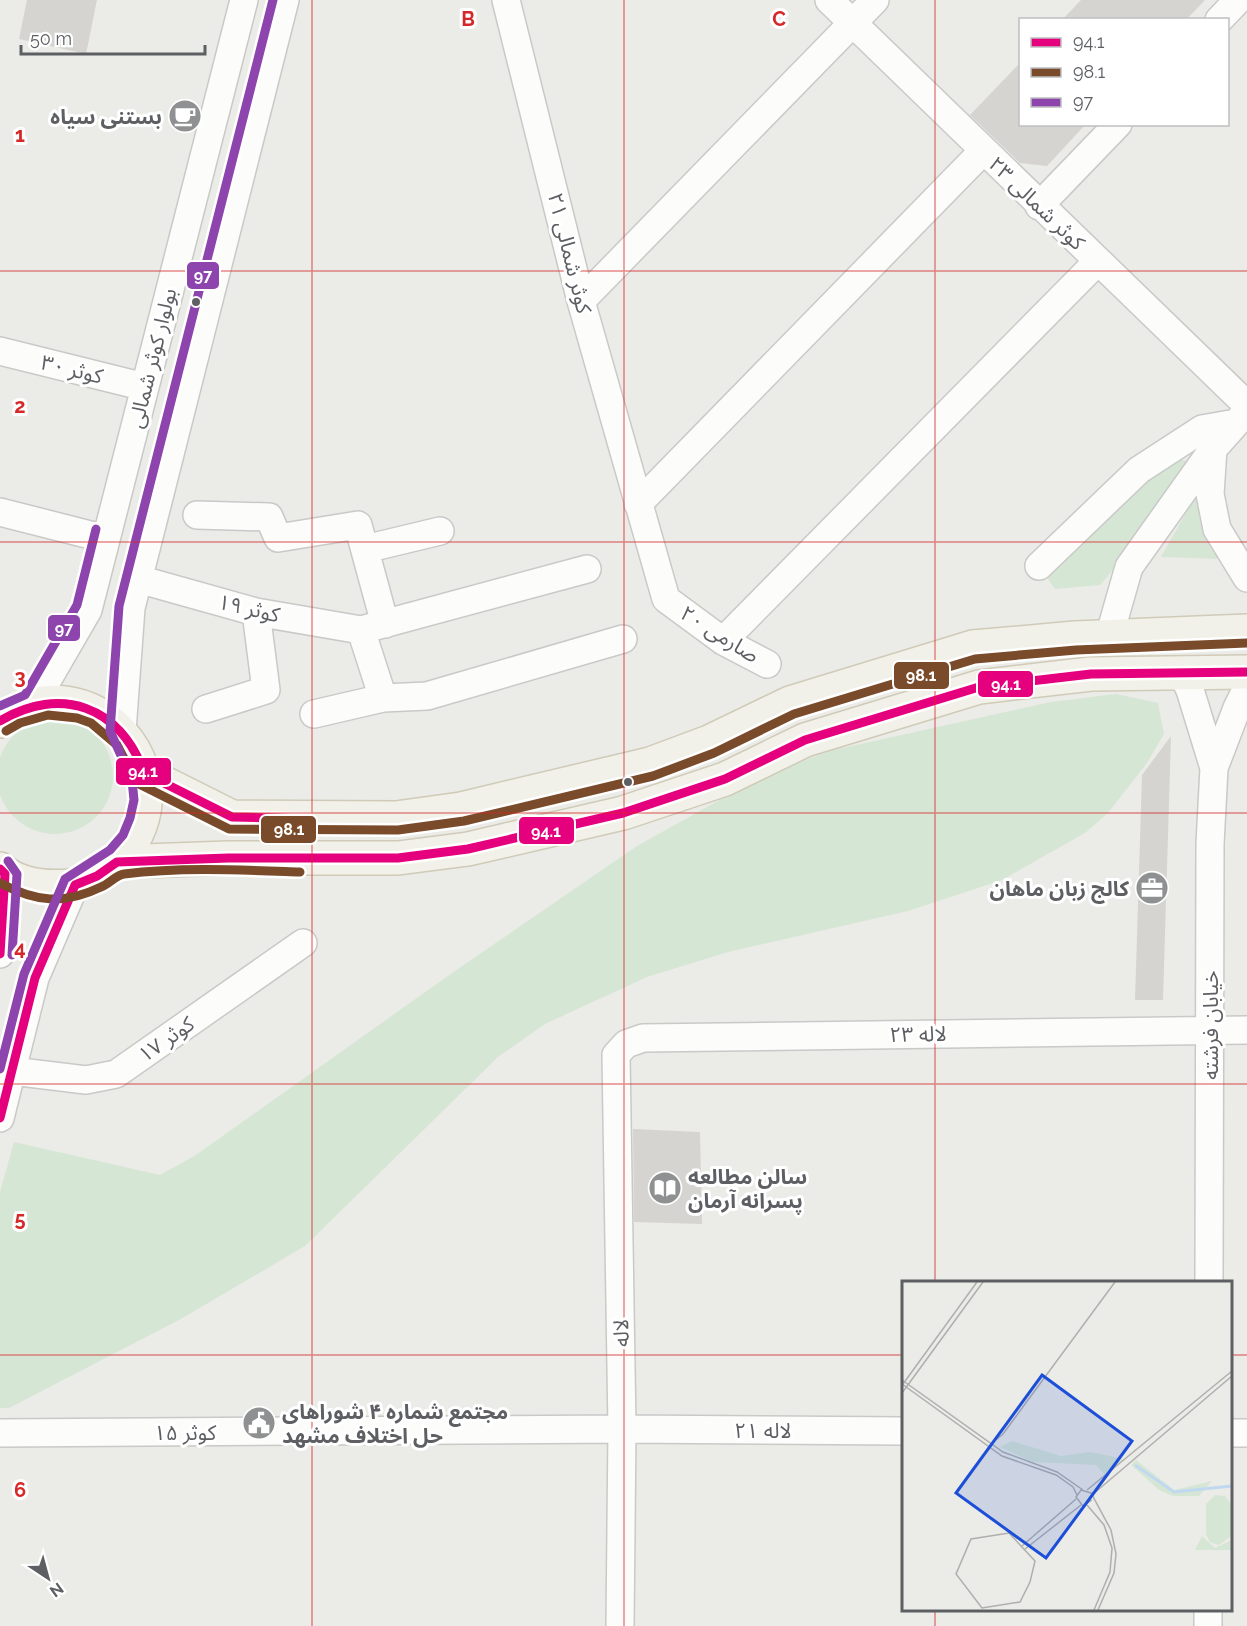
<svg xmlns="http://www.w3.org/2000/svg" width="1247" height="1626" font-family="Raleway,'Noto Sans Arabic',sans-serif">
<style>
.green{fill:#d6e6d5}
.building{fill:#d5d4d1}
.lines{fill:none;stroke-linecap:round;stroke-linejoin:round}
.minor-casing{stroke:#c9c9c8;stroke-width:30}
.major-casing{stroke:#d0cbb8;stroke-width:36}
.minor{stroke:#fcfcfb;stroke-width:27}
.major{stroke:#f2f1e9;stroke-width:33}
.bus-1-casing{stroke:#fff;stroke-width:14}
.bus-2-casing{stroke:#fff;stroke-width:14}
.bus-3-casing{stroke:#fff;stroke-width:14}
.bus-1{stroke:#e5007d;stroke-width:9}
.bus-2{stroke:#7a4b2a;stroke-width:9}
.bus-3{stroke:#8e44ad;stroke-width:9}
.grid{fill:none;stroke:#d62828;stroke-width:1.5;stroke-opacity:0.55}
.bus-dot{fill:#5d5f63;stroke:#fff;stroke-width:2}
.labels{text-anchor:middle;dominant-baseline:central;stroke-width:6;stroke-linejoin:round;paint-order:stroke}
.poi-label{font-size:21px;font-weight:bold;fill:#5d5f63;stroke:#fff;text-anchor:end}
.street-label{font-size:21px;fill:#5d5f63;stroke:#fff}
.inset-river{fill:none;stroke:#c0d9f0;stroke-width:3}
.inset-road{fill:none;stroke:#aeafae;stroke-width:1.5}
.view{fill:#1d4ed8;fill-opacity:0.15;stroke:#1d4ed8;stroke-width:3}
.inset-edge{fill:none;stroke:#5d5f63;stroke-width:3}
.grid-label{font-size:20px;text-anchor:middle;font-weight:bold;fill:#d62828;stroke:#fff;stroke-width:6;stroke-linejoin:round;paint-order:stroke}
.line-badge{stroke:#fff;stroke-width:2}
.badge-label{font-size:16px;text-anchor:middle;font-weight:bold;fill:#fff}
</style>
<rect width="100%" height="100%" fill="#ebebe7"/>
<path class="green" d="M1172,455L1190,463L1128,553L1100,585L1055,589L1043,572Z
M1197,493L1200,522L1220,559L1161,557Z
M1116,694L1158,703L1164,734L1147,763L1108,813L1085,833L1002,880L908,911L728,952L647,977L545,1024L498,1057L305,1246L179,1320L9,1408H0V1192L14,1142L160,1175L196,1155L452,973L637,846L761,777L829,751L1051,702Z
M-3 776a58 58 0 1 1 116 0a58 58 0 1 1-116 0Z"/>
<path class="building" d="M27,0H97L86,54L19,39Z
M1081,0H1205L1186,20H1062Z
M1020,63V124H1086L1047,166L1020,163L970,115Z
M1171,736L1163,1000H1135L1142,775Z
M633,1129L700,1132L702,1224L634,1222Z"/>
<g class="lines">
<defs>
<path id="minor" d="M506,0L581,301L666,599L723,641L767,664
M829,0L1247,405
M1219,20L1238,0
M1039,206L1118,124
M581,301L875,0
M0,351L145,387
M1213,449L1210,494L1217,529L1247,578
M638,504L983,151
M0,512L106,539
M197,515L269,517L278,538L358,525L385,624
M365,549L440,531
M1039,566L1139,470L1202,429L1236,423
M138,579L256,612L361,630L587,569
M361,630L383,698
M1109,637L1129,567L1213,449L1247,411
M723,641L1097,262
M1182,673L1190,690L1214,768
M33,705L88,610L244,0
M206,709L266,690L256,612
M314,714L383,698L427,696L623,639
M122,731L131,608L285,0
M0,954L5,874
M12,1071L86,1080L116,1074L303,943
M0,1118L35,978L75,885
M1209,1282L1210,844L1214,768L1237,708L1247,688
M0,1433L622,1429L904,1431
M1230,1433H1247
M620,1626L622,1429L616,1055L626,1044L643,1038L1247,1030
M1208,1626V1610"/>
<path id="major" d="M0,721C88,657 192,770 123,855C110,871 89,883 69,886C45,888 19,886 0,869
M144,773L232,817L396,818L461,809L650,764L709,742L790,703L973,647L1075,638L1247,631
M117,862L228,858H398L468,849L623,813L725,779L805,740L979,687L1091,674L1247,672"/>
</defs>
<use href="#minor" class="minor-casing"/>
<use href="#major" class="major-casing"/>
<use href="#minor" class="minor"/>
<use href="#major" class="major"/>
<defs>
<path id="bus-1" d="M0,721C60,685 121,706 144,773L232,817L309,819
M0,869L5,874L0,954
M0,1118L35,978L75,885L97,876L117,862L228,858H398L468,849L623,813L725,779L805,740L979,687L1091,674L1247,672"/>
<path id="bus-2" d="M6,731L20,723L48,715L77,718L91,723L117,745L137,783L229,829L398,830L464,821L653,776L714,753L794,714L975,659L1076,650L1247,643
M0,883C35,902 64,905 101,887C109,884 116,875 124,874C182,867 242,870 300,872"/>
<path id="bus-3" d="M0,706L25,695L77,605L96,529
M8,861L17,874L12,955
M0,1069L24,974L65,879L110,850L123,835L130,818L134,800L132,780L110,731L119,606L273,0"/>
</defs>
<use href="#bus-1" class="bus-1-casing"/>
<use href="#bus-2" class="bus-2-casing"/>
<use href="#bus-3" class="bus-3-casing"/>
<use href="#bus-1" class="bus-1"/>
<use href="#bus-2" class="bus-2"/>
<use href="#bus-3" class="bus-3"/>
</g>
<path class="grid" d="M312,0V1626M624,0V1626M935,0V1282M0,271H1247M0,542H1247M0,813H1247M0,1084H1247M0,1355H904M1230,1355H1247M935,1610V1626"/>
<defs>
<symbol id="cafe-disc" viewBox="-11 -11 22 22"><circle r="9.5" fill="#8f9091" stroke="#fff"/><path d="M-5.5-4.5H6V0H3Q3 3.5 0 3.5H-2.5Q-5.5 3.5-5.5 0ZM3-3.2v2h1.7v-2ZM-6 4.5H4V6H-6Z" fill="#fff"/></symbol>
<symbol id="office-disc" viewBox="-11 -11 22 22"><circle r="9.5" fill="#8f9091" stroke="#fff"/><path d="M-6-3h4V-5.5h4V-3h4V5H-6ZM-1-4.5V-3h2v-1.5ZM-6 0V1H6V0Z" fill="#fff"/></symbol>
<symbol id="library-disc" viewBox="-11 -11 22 22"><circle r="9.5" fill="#8f9091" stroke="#fff"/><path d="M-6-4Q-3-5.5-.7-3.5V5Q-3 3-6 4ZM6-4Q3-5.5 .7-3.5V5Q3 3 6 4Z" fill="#fff"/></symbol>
<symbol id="civic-disc" viewBox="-11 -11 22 22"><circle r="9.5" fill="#8f9091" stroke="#fff"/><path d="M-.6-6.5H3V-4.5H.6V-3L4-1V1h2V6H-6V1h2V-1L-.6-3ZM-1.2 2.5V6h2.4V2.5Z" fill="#fff"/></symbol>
</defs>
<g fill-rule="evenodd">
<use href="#cafe-disc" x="166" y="97" width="38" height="38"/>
<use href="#office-disc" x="1133" y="869" width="38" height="38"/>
<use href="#library-disc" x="646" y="1169" width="38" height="38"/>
<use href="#civic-disc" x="240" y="1404" width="38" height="38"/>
</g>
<g class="bus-dot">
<circle cx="196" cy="302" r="5"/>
<circle cx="628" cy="782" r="5"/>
</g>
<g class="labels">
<g class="poi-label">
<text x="162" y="116">بستنی سیاه</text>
<text x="1129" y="888">کالج زبان ماهان</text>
<text x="688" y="1176" text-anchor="start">سالن مطالعه<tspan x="688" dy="24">پسرانه آرمان</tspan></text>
<text x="282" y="1411" text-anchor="start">مجتمع شماره ۴ شوراهای<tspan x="282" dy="24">حل اختلاف مشهد</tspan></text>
</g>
<g class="street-label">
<text transform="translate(1037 203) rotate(44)">کوثر شمالی ۲۳</text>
<text transform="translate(570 253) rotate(76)">کوثر شمالی ۲۱</text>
<text transform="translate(152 358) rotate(-76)">بولوار کوثر شمالی</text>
<text transform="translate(72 369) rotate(14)">کوثر ۳۰</text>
<text transform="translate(249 608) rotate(13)">کوثر ۱۹</text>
<text transform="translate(720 634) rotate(32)">صارمی ۲۰</text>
<text transform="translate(1210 1025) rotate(-90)">خیابان فرشته</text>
<text transform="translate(918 1034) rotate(-1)">لاله ۲۳</text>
<text transform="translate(166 1039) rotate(-35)">کوثر ۱۷</text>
<text transform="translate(621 1333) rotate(-91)">لاله</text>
<text x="763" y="1430">لاله ۲۱</text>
<text x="185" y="1432">کوثر ۱۵</text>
</g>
</g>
<g transform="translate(902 1281)">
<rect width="330" height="330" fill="#ebebe7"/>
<path d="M110,160L159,175L188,171L222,178L203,194L194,184L130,181L98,166ZM234,179L272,209L310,200L297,215H271L257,209L229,184ZM313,214L323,215L330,224L329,255L317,264L308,261L304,253V223ZM300,255L313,267L330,259V269H293Z" fill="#d6e6d5"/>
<path class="inset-river" d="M233,184L272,211L330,205"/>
<path class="inset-road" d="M0,99L101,171L155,191L181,209M0,103L100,175L154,194L171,206L175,214M1,103L75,1M0,112L81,1M89,163L101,153L213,1M185,209L330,90M190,214L330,95M190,219L181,225L174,216L179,209L189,212L209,249L214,273L212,292L196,329M185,224L202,244L210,267L208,291L192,329M107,252L133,280L128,301L118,321L80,327L54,293L69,258ZM120,265L174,218M123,268L179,224"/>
<path class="view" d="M140,94L230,160L144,277L54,212Z"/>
<rect width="330" height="330" class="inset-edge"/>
</g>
<g class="grid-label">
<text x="468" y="26">B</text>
<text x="779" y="26">C</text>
<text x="20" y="142">1</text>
<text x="20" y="413">2</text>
<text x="20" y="684">3</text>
<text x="20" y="955">4</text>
<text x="20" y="1226">5</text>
<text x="20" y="1497">6</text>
</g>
<g class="line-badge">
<rect x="186" y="261" width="34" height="29" rx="6" fill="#8e44ad"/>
<rect x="47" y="614" width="34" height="28" rx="6" fill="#8e44ad"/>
<rect x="893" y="661" width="57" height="29" rx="6" fill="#7a4b2a"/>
<rect x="977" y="670" width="57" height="28" rx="6" fill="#e5007d"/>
<rect x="115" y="757" width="57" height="29" rx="6" fill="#e5007d"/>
<rect x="260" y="815" width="57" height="29" rx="6" fill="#7a4b2a"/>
<rect x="518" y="816" width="57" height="29" rx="6" fill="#e5007d"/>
</g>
<g class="badge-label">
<text x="203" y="281">97</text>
<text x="64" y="634">97</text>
<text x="921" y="681">98.1</text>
<text x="1006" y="690">94.1</text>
<text x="143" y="777">94.1</text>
<text x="289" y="835">98.1</text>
<text x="546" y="837">94.1</text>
</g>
<rect x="1019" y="18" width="210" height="108" fill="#ffffff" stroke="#bebfc1" stroke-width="1.5"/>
<rect x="1031" y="38" width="30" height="9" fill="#e5007d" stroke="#bebfc1" stroke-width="1.5"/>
<text x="1073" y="48" font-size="18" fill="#5d5f63">94.1</text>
<rect x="1031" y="68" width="30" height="9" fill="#7a4b2a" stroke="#bebfc1" stroke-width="1.5"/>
<text x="1073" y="78" font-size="18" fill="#5d5f63">98.1</text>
<rect x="1031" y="98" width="30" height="9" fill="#8e44ad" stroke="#bebfc1" stroke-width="1.5"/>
<text x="1073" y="108" font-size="18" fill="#5d5f63">97</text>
<g transform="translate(48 1578) rotate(144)" stroke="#ffffff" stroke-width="4.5" paint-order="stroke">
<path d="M0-4.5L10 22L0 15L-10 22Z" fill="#5d5f63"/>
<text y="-9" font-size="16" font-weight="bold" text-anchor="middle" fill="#5d5f63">N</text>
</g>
<path d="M21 45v9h184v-9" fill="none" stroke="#5d5f63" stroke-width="3"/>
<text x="30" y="45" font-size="18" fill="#5d5f63" stroke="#ffffff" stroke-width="4.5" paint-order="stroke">50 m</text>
</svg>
